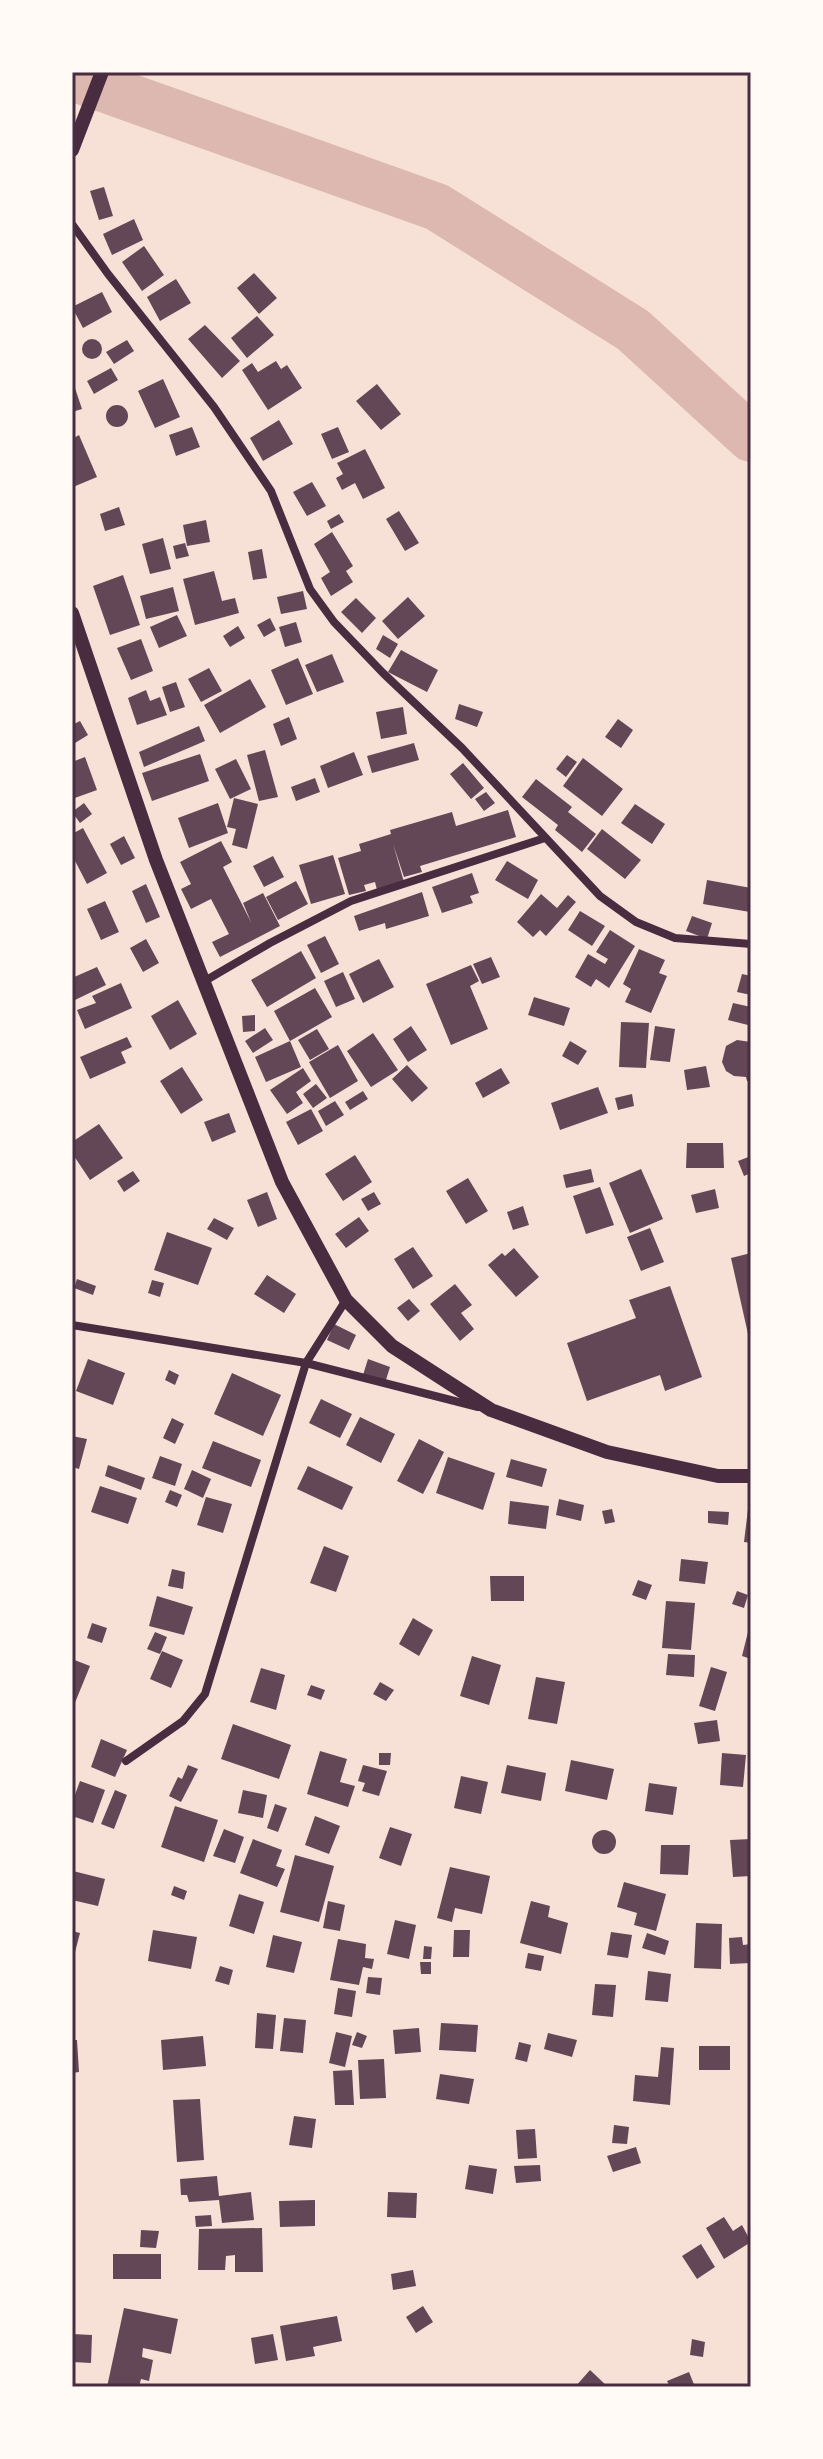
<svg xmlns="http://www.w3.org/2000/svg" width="823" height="2459" font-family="Inter,sans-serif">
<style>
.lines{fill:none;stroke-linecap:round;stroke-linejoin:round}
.river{stroke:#dcb8b0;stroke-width:48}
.building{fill:#644757}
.minor{stroke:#4a2c40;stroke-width:8}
.tertiary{stroke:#4a2c40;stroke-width:14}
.neatline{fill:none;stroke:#4a2c40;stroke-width:3}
</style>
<rect width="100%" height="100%" fill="#f7e1d7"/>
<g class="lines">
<path class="river" d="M72,77L437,207L633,330L751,438"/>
</g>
<path class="building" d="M104,187L113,216L99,220L90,191Z
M134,219L143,240L112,255L103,234Z
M144,246L164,275L142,291L122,262Z
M254,273L277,298L259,314L237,288Z
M176,279L191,303L160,321L147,297Z
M102,292L112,312L83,328L72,307Z
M257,316L274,335L247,358L231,338Z
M205,325L240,361L222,378L188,339Z
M82 349a10 10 0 1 1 20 0a10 10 0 1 1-20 0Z
M127,340L134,351L114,364L106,352Z
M276,361L281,369L287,365L302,388L268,410L242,370L252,363L258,372Z
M111,368L118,380L94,394L87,381Z
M72,379L82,409L72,412Z
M163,379L180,417L155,428L138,391Z
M377,384L401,414L381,430L356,401Z
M106 416a11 11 0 1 1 22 0a11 11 0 1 1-22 0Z
M279,420L293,444L263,461L250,438Z
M192,427L200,447L176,456L169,435Z
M338,427L349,452L332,459L321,434Z
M79,435L97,477L73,487L72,439Z
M365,449L385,488L363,499L355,483L342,490L336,478L343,474L337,463Z
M312,482L326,506L307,516L293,492Z
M119,507L125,525L105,531L100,514Z
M399,511L419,543L405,551L386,519Z
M339,514L344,522L331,529L327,521Z
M206,520L210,542L187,546L183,525Z
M332,532L353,566L346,571L353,582L331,596L321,578L330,572L314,544Z
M163,538L171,569L150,574L142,544Z
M185,543L189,556L176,559L173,546Z
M262,549L267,578L253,580L248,552Z
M214,571L222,601L235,598L239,613L195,625L183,579Z
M123,575L140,625L110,635L93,586Z
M173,587L179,611L146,619L140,596Z
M303,591L307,609L281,614L277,597Z
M408,597L425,616L398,639L382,621Z
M356,598L376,618L362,633L341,612Z
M177,615L187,636L159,648L150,627Z
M270,618L276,630L264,637L257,625Z
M296,622L302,642L285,647L279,627Z
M238,626L245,638L230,647L223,636Z
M383,635L398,644L390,658L376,649Z
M141,639L153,671L131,680L117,648Z
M401,650L438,670L427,692L388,672Z
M332,654L344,682L317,692L305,665Z
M298,658L313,694L286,705L271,670Z
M209,668L222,691L201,702L188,679Z
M250,679L266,707L220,733L204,705Z
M176,682L185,707L170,712L162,687Z
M146,690L150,701L160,697L167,715L137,725L128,698Z
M459,704L483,712L477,727L455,719Z
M403,707L407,734L381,739L376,712Z
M289,717L297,739L281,746L273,724Z
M618,719L633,730L621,748L605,737Z
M80,721L88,735L75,743L72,738V725Z
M199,726L205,741L144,767L139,752Z
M414,743L419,760L372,773L367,756Z
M265,750L278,797L259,801L247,755Z
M354,752L363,775L328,788L320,766Z
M200,754L209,781L152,801L142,773Z
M567,755L577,762L566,777L556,769Z
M85,757L97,790L72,799V762Z
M583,758L623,789L602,816L563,786Z
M236,759L251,789L230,799L215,769Z
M463,763L484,788L471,799L450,774Z
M315,778L320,792L296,801L291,787Z
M536,779L572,807L568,812L596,834L582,852L555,830L558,825L522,797Z
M486,792L495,803L484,811L475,799Z
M234,798L258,804L247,849L232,845L236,829L227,827Z
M84,803L92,814L80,823L72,812Z
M218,803L228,833L189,848L178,818Z
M635,804L665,824L652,844L621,823Z
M508,810L516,837L420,866L422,872L404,877L393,844L404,882L377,890L375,882L364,885L366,891L349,895L338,858L361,851L359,844L391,834L390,830L452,812L456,826Z
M83,828L107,873L87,884L72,855V834Z
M602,829L641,860L625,879L587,849Z
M124,836L135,858L121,865L110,844Z
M221,841L232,862L223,867L251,922L243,903L263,893L280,926L220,957L212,942L229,934L211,899L191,909L181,889L191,884L180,862Z
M333,855L345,894L311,904L299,865Z
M273,856L284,877L264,887L253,866Z
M507,861L538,880L528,899L495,880Z
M472,873L479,893L470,896L473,903L442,913L432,887Z
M707,880L751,888L750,912L703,904Z
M296,881L308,904L278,920L266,897Z
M146,884L160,917L146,923L132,891Z
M422,892L429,916L386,929L385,923L359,931L354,916Z
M541,894L557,908L568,895L576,902L546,936L540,930L533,937L517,922Z
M105,901L119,932L101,940L87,909Z
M580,911L605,926L592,946L568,930Z
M692,916L712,923L707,939L686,931Z
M610,930L635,946L609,988L596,979L591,987L575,977L588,954L605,964L608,959L596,952Z
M325,936L339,964L321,973L307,945Z
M146,939L159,963L143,972L130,948Z
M639,949L665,960L659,973L667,976L651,1013L625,1002L631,989L623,984Z
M301,951L316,978L267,1007L251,980Z
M491,957L500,977L482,984L473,964Z
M379,959L394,987L363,1003L349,974Z
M471,965L479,981L470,986L488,1029L451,1045L426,984Z
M97,967L106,985L75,1000L72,995V978Z
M343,972L355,999L336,1007L324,981Z
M742,974L751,976V995L737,992Z
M121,983L132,1008L85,1029L77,1010L96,1003L92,996Z
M315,988L332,1017L290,1041L274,1011Z
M534,997L570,1008L564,1026L528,1015Z
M178,1000L197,1034L170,1050L151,1016Z
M733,1003L751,1007L748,1025L728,1020Z
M255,1015V1031L243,1032L242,1016Z
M621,1022L649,1023L646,1068L619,1067Z
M411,1026L427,1050L408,1062L393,1039Z
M655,1026L675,1029L670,1062L650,1060Z
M265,1028L273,1040L253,1053L245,1041Z
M317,1029L329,1049L310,1060L298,1040Z
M373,1033L398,1070L371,1087L347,1051Z
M127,1037L132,1047L121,1052L126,1063L90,1079L80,1057Z
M737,1040L751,1042V1081H747L746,1077L734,1076L726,1071L722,1062L726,1046Z
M290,1041L301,1067L266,1082L255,1057Z
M570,1041L587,1051L578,1065L562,1056Z
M338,1045L358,1081L330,1098L309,1062Z
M407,1065L428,1088L412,1102L392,1079Z
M706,1066L710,1087L687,1090L684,1070Z
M182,1067L203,1100L181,1114L160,1081Z
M303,1068L311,1081L296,1092L303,1103L287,1114L270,1090Z
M501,1068L510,1083L483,1098L475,1083Z
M316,1084L327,1098L313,1108L303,1094Z
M598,1087L608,1113L560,1130L551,1103Z
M363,1091L368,1099L350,1110L345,1102Z
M632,1094L634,1106L618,1110L615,1098Z
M335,1101L344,1115L326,1126L318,1111Z
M311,1109L323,1131L298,1145L286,1122Z
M229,1113L236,1132L212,1142L204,1122Z
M99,1124L123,1158L90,1180L72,1153V1142Z
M687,1143H723L724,1168H686Z
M355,1155L372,1182L343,1201L325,1174Z
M751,1156V1173L744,1176L738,1161Z
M591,1169L594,1182L566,1188L563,1175Z
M641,1169L663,1219L630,1233L609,1183Z
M133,1171L140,1181L124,1192L117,1181Z
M468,1178L488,1211L466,1224L446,1191Z
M600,1187L614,1225L586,1234L573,1196Z
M715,1189L719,1208L696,1213L691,1195Z
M267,1192L277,1219L258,1227L247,1200Z
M374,1192L381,1204L368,1211L361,1199Z
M523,1206L529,1225L513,1230L507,1212Z
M359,1217L369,1231L346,1248L335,1234Z
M214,1218L234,1228L227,1240L207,1229Z
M650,1228L664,1262L641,1271L627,1237Z
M167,1232L212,1248L198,1285L154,1270Z
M413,1247L433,1276L413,1289L394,1259Z
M514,1248L539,1277L516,1297L488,1265L502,1253L505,1256Z
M751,1253V1334H748L731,1258Z
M267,1275L296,1294L284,1313L254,1294Z
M77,1279L96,1286L93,1295L74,1288Z
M152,1280L164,1283L160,1297L148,1293Z
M455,1284L472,1305L461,1313L474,1329L460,1341L430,1304Z
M670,1286L702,1377L665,1391L660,1375L587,1401L567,1343L636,1318L629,1300Z
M409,1299L420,1311L408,1321L397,1308Z
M334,1324L356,1335L349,1350L327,1340Z
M88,1359L125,1373L113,1405L76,1391Z
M368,1359L390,1367L385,1383L363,1375Z
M169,1370L179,1375L175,1385L165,1380Z
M232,1373L281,1395L263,1436L214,1414Z
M321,1399L352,1414L340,1438L309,1423Z
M360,1417L395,1434L381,1463L346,1445Z
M172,1418L184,1424L175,1444L163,1438Z
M72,1436L87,1439L79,1469L72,1467Z
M419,1439L444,1452L423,1494L397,1481Z
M213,1441L261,1460L251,1487L202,1468Z
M160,1456L182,1464L175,1486L152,1478Z
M448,1457L495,1473L483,1510L436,1493Z
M511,1459L547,1469L542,1487L506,1477Z
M108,1465L145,1478L141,1490L105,1476Z
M308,1466L353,1487L342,1510L297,1489Z
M192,1470L211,1479L203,1498L184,1489Z
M100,1486L137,1498L128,1524L91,1512Z
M170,1490L182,1495L177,1507L165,1502Z
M206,1497L232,1504L223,1533L197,1525Z
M559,1499L584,1505L581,1521L556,1515Z
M510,1501L549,1506L546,1529L508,1524Z
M612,1509L615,1522L605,1524L602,1511Z
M748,1509H751V1543L744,1542Z
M708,1511L729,1512L728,1525L708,1523Z
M324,1546L349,1556L336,1592L310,1583Z
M681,1559L708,1562L705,1584L679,1581Z
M172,1569L185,1572L183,1589L168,1586Z
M490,1576H524V1601H491Z
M638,1580L652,1585L646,1600L632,1595Z
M737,1591L748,1595L744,1608L732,1604Z
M157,1596L193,1607L184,1635L149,1626Z
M666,1601L695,1603L691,1650L662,1648Z
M413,1618L433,1630L419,1656L399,1644Z
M92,1623L107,1628L102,1643L87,1638Z
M750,1624H751V1659L742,1656Z
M155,1632L167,1637L160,1654L147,1649Z
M162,1651L183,1660L171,1688L150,1679Z
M668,1654L695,1655L694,1677L666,1675Z
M472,1656L501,1665L489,1705L460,1696Z
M72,1659L90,1666L72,1710Z
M711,1667L727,1672L715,1711L699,1706Z
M261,1668L285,1675L276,1710L250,1702Z
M536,1677L565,1682L557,1724L528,1719Z
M380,1682L394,1690L386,1701L373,1694Z
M311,1685L325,1690L321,1700L307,1695Z
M717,1720L720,1741L698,1744L694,1723Z
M233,1724L291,1745L279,1779L221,1759Z
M101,1739L127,1750L115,1777L91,1767Z
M320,1751L347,1759L340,1782L355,1786L348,1807L307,1794Z
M379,1753H391L390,1765H379Z
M722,1753L746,1755L743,1787L720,1785Z
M571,1760L614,1769L607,1800L565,1791Z
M188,1765L198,1769L181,1802L169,1796L178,1777L182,1779Z
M363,1765L387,1771L379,1796L362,1791L365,1783L358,1781Z
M507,1765L546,1773L541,1801L501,1793Z
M461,1776L488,1782L481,1814L454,1808Z
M80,1781L105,1790L93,1823L72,1816V1803Z
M649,1783L677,1787L673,1815L645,1811Z
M115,1790L127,1795L114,1829L101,1824Z
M243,1790L267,1795L263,1818L238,1813Z
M275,1804L287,1808L278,1832L267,1828Z
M175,1806L218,1820L204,1862L161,1847Z
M315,1816L340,1826L329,1854L305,1845Z
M390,1827L412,1834L401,1866L379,1858Z
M224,1829L244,1837L235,1863L213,1856Z
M592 1842a12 12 0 1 1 24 0a12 12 0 1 1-24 0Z
M253,1839L282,1850L276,1866L285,1869L277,1887L240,1873Z
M751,1839V1876L733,1877L730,1840Z
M661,1845H690L688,1875L660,1874Z
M295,1855L334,1866L319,1922L280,1912Z
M450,1867L490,1876L482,1914L455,1908L452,1922L437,1918Z
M73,1871L105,1879L98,1906L72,1900Z
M624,1882L666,1894L656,1931L634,1925L637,1913L617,1907Z
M174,1886L187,1891L184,1900L171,1895Z
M239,1894L264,1902L254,1934L229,1926Z
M328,1901L345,1905L340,1931L323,1928Z
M531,1901L550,1906L548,1917L568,1923L561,1954L520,1943Z
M395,1920L416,1925L409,1959L387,1954Z
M696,1923L722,1924L721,1969L694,1968Z
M153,1930L197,1937L191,1969L148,1961Z
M454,1930H470L469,1957H453Z
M72,1931L80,1933L73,1960H72Z
M611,1932L632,1935L628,1958L607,1955Z
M647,1933L669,1941L665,1955L642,1948Z
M273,1935L302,1942L294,1973L266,1967Z
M742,1937L743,1945L751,1944V1963L730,1964L729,1938Z
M338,1939L366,1944L365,1958L374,1959L372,1969L363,1967L359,1985L330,1980Z
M424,1946L432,1947L431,1959H423Z
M528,1953L544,1956L541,1971L525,1968Z
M420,1962H431V1974H421Z
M220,1966L233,1970L229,1985L215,1981Z
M648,1971L671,1974L668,2002L645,2000Z
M368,1977L382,1978L380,1995L366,1993Z
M595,1984L616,1985L613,2017L592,2015Z
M338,1988L356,1991L352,2017L334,2014Z
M257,2013L276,2015L273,2049L255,2048Z
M284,2018L306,2020L303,2053L280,2051Z
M441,2023L478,2025L476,2052L439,2050Z
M419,2028L421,2052L395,2054L393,2030Z
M336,2032L352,2036L345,2067L329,2063Z
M357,2032L367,2036L362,2048L352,2045Z
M548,2033L577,2040L572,2057L544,2049Z
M203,2036L206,2066L163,2070L161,2040Z
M72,2040H77L79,2072L72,2073Z
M519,2042L531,2045L527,2062L515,2059Z
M699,2046H730V2070H699Z
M661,2047L674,2048L670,2105L633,2101L635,2075L658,2077Z
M384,2059L386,2098L360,2099L358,2060Z
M352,2070L354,2105H335L333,2071Z
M440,2074L474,2079L469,2104L436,2099Z
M200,2099L204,2160L177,2162L173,2100Z
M294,2116L316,2119L312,2148L289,2145Z
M614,2125L629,2127L627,2144L612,2143Z
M535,2129L537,2158L518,2159L516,2130Z
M636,2147L641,2163L613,2172L607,2156Z
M469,2165L497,2169L493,2194L465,2189Z
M540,2165L541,2181L516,2183L514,2166Z
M217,2176L219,2196L251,2192L254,2220L222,2223L219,2200L189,2202L187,2195H181L180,2179Z
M388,2192L417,2193L416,2218L387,2217Z
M315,2200V2226L280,2227L279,2201Z
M211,2215L212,2226L196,2227L195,2216Z
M724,2217L733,2231L742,2225L751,2242L724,2259L706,2228Z
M262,2228L263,2272H235V2255L226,2256L225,2270H198L199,2229Z
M141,2230L159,2231L156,2248L140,2247Z
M701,2244L715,2267L697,2279L682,2256Z
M113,2254H161V2279H113Z
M413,2270L416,2286L393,2290L391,2274Z
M423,2306L433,2322L416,2333L406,2317Z
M124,2308L178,2319L171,2354L143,2348L142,2357L153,2360L149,2381L141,2379L139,2387H107Z
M337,2316L342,2341L313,2347L315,2356L286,2361L280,2326Z
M72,2334L92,2335L91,2363L72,2362Z
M273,2334L278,2360L255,2364L251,2338Z
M692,2339L705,2342L703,2357L690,2355Z
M590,2370L608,2387H575Z
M689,2372L695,2387H670L667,2381Z"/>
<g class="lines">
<path class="minor" d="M72,224L108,274L214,407L271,491L310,589L334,622L383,673L462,748L600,896L636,922L675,938L751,944
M203,982L270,943L351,901L545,838
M72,1325L306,1363L346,1300
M126,1761L183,1721L205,1694L306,1363L478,1407"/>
<path class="tertiary" d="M72,150L102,72
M72,613L156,860L282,1182L346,1300L392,1346L491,1410L607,1452L718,1476H751"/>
</g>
<rect width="823" height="2459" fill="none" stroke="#fffaf5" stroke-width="148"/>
<rect x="74" y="74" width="675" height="2311" class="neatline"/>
</svg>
